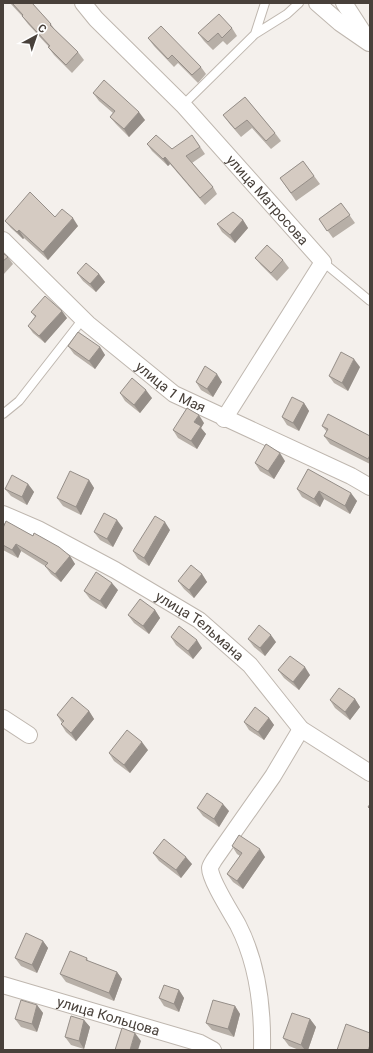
<svg xmlns="http://www.w3.org/2000/svg" width="373" height="1053" font-family="Roboto,sans-serif">
<style>
.lines{fill:none;stroke-linecap:round;stroke-linejoin:round}
.service-casing{stroke:#bfb7af;stroke-width:10}
.minor-casing{stroke:#bfb7af;stroke-width:18}
.service{stroke:#fff;stroke-width:8}
.minor{stroke:#fff;stroke-width:16}
.wall{fill:#b7afa7}
.shaded-wall{fill:#958e88}
.building{fill:#d5cbc2;stroke:#958e88}
.labels{text-anchor:middle;dominant-baseline:central;stroke-width:3;stroke-linejoin:round;paint-order:stroke}
.street-label{font-size:14px;fill:#48403a;stroke:#fff}
</style>
<rect width="100%" height="100%" fill="#f4f0ec"/>
<g class="lines">
<defs>
<path id="service" d="M255,34L265,3
M183,105L255,34L287,14L299,3
M323,262L370,301
M3,414L19,401L83,319"/>
<g id="minor">
<path id="s1" d="M83,3L96,19L183,105L323,262L224,419"/>
<path d="M317,3L340,23L369,43"/>
<path d="M344,3L366,37"/>
<path id="s2" d="M3,240L88,324L174,394L351,476L370,487"/>
<path id="s3" d="M3,514L38,529L115,570L199,620L250,665L301,729L370,773"/>
<path d="M3,718L29,735"/>
<path id="s4" d="M3,985L200,1043L213,1050"/>
<path d="M262,1050C263,1007 258,964 238,925C232,914 210,880 210,868C210,866 213,862 214,860L273,776L301,729"/>
</g>
</defs>
<use href="#service" class="service-casing"/>
<use href="#minor" class="minor-casing"/>
<use href="#service" class="service"/>
<use href="#minor" class="minor"/>
</g>
<path class="wall" d="M10,3H32L51,24L55,30L78,52L84,60L72,73L54,55L48,47H49L28,24L22,16Z
M232,28L237,36L227,45L223,41L213,50L204,41L198,33Z
M148,38L201,67L206,74L198,83L178,63L174,67L154,46Z
M93,93L145,120L129,137L116,124L110,117L113,113L99,101Z
M245,97L275,133L281,141L271,149L252,128L241,137L229,123L223,115Z
M197,142L205,154L192,163L213,187L217,194L205,205L170,164L168,166L152,151L147,144L172,149Z
M303,161L320,184L296,201L280,178Z
M341,203L355,223L333,238L319,219Z
M55,217L78,226L48,260L24,238L23,239L11,228L5,221Z
M243,220L248,228L235,243L222,232L217,224Z
M3,253L8,257L13,264L3,275Z
M255,258L283,260L289,268L277,281L261,265Z
M77,273L99,274L105,282L96,292L83,281Z
M31,312L67,318L45,343L33,333L28,326L35,317Z
M68,346L100,347L105,355L95,369L74,354Z
M360,367L348,391L334,383L329,376Z
M196,382H222L213,397L201,390Z
M120,393L152,398L140,413L125,401Z
M304,403L309,411L299,431L287,425L282,417Z
M204,423L201,428L206,434L197,449L178,438L173,430Z
M322,426L370,436V464L330,444L324,436L327,432Z
M285,461L274,479L260,471L255,463Z
M308,469L357,501L350,514L324,499L320,507L302,497L297,489Z
M89,480L94,488L81,515L63,506L57,498Z
M28,484L34,492L27,505L11,496L5,489Z
M3,528L70,556L75,564L61,582L51,574L45,566L21,551L18,558L3,550Z
M123,528L113,547L100,540L94,532Z
M170,530L149,566L138,559L133,551Z
M202,574L207,582L194,598L184,589L178,581Z
M118,590L106,609L90,599L84,591Z
M155,610L160,618L149,634L134,623L128,615Z
M171,637L202,648L193,659L176,645Z
M248,639L276,642L265,656L254,647Z
M278,670L310,675L299,690L284,678Z
M355,699L360,707L350,720L335,708L330,700Z
M89,711L94,719L76,741L66,732L61,724L62,723L57,715Z
M269,718L274,725L264,740L249,730L244,722Z
M148,750L130,773L114,761L109,753Z
M197,808L229,811L219,827L203,816Z
M232,846L265,857L243,889L233,882L227,874L240,856L237,854Z
M153,853L192,864L181,878L159,861Z
M43,941L48,948L37,973L21,966L15,958Z
M87,958L88,961L117,972L122,979L114,1001L66,982L60,974Z
M179,990L184,998L179,1012L164,1006L159,998Z
M37,1005L43,1013L37,1032L21,1027L15,1019Z
M235,1006L240,1014L234,1037L212,1030L206,1023Z
M310,1019L316,1027L308,1050H299L289,1046L283,1038Z
M84,1020L90,1027L84,1049L71,1045L65,1037Z"/>
<path class="shaded-wall" d="M139,112L145,120L129,137L124,129Z
M165,157L170,164L168,166L163,159Z
M73,218L78,226L48,260L43,252Z
M243,220L248,228L235,243L230,235Z
M19,230L24,238L23,239L17,232Z
M99,274L105,282L96,292L90,284Z
M62,311L67,318L45,343L39,336Z
M100,347L105,355L95,369L89,361Z
M354,359L360,367L348,391L342,383Z
M217,374L222,382L213,397L207,389Z
M146,390L152,398L140,413L134,405Z
M304,403L309,411L299,431L293,423Z
M199,415L204,423L201,428L206,434L197,449L191,441L194,422Z
M280,453L285,461L274,479L268,471Z
M89,480L94,488L81,515L76,507Z
M28,484L34,492L27,505L22,497Z
M319,491L324,499L320,507L314,499Z
M351,493L357,501L350,514L345,506Z
M117,520L123,528L113,547L107,539Z
M165,522L170,530L149,566L144,558Z
M16,544L21,551L18,558L12,550Z
M70,556L75,564L61,582L55,574Z
M202,574L207,582L194,598L189,590Z
M112,583L118,590L106,609L100,601Z
M155,610L160,618L149,634L143,626Z
M271,635L276,642L265,656L260,648Z
M197,640L202,648L193,659L188,651Z
M305,667L310,675L299,690L293,682Z
M355,699L360,707L350,720L345,712Z
M89,711L94,719L76,741L71,733Z
M269,718L274,725L264,740L258,732Z
M142,742L148,750L130,773L124,765Z
M223,804L229,811L219,827L214,819Z
M260,849L265,857L243,889L237,881Z
M186,857L192,864L181,878L176,870Z
M43,941L48,948L37,973L32,965Z
M117,972L122,979L114,1001L109,993Z
M179,990L184,998L179,1012L174,1004Z
M37,1005L43,1013L37,1032L32,1024Z
M235,1006L240,1014L234,1037L228,1029Z
M310,1019L316,1027L308,1050H305L301,1045Z
M84,1020L90,1027L84,1049L79,1041Z
M135,1033L141,1041L138,1050H130Z"/>
<path class="building" d="M12,3H32L51,24L50,25L78,52L66,65L48,47L50,46L22,16L23,15Z
M219,14L232,28L222,38L218,33L208,42L198,33Z
M161,26L201,67L192,75L172,55L168,59L148,38Z
M104,80L139,112L124,129L110,117L115,111L93,93Z
M245,97L275,133L266,141L247,120L235,129L223,115Z
M156,135L172,149L192,135L200,147L186,156L213,187L200,198L165,157L163,159L147,144Z
M303,161L314,176L291,193L280,178Z
M30,192L55,217L62,209L73,218L43,252L19,230L17,232L5,221Z
M341,203L350,215L327,231L319,219Z
M233,212L243,220L230,235L217,224Z
M267,245L283,260L271,273L255,258Z
M3,253L8,257L3,261Z
M86,263L99,274L90,284L77,273Z
M45,296L62,311L39,336L28,326L36,316L31,312Z
M78,332L100,347L89,361L68,346Z
M341,352L354,359L342,383L329,376Z
M205,366L217,374L207,389L196,382Z
M132,378L146,390L134,405L120,393Z
M292,397L304,403L293,423L282,417Z
M187,408L199,415L194,422L201,426L191,441L173,430Z
M328,414L370,436V455L368,459L324,436L328,429L322,426Z
M266,444L280,453L268,471L255,463Z
M308,469L351,493L345,506L319,491L314,499L297,489Z
M70,471L89,480L76,507L57,498Z
M12,475L28,484L22,497L5,489Z
M104,513L117,520L107,539L94,532Z
M155,516L165,522L144,558L133,551Z
M6,521L33,536L34,533L59,547L70,556L55,574L45,566L48,563L16,544L12,550L3,545V528Z
M191,565L202,574L189,590L178,581Z
M96,572L112,583L100,601L84,591Z
M140,599L155,610L143,626L128,615Z
M259,625L271,635L260,648L248,639Z
M179,626L197,640L188,651L171,637Z
M290,656L305,667L293,682L278,670Z
M339,688L355,699L345,712L330,700Z
M72,697L89,711L71,733L61,724L64,721L57,715Z
M255,707L269,718L258,732L244,722Z
M127,730L142,742L124,765L109,753Z
M207,793L223,804L214,819L197,808Z
M370,804V809L368,807Z
M239,835L260,849L237,881L227,874L242,853L232,846Z
M164,839L186,857L176,870L153,853Z
M26,933L43,941L32,965L15,958Z
M70,951L87,958L86,960L117,972L109,993L60,974Z
M164,985L179,990L174,1004L159,998Z
M21,1000L37,1005L32,1024L15,1019Z
M213,1000L235,1006L228,1029L206,1023Z
M292,1013L310,1019L301,1045L283,1038Z
M71,1016L84,1020L79,1041L65,1037Z
M346,1024L370,1033V1045L368,1050H337Z
M122,1028L135,1033L130,1050H115Z"/>
<g class="labels">
<g class="street-label">
<text stroke="none"><textPath href="#s1" startOffset="270">улица Матросова</textPath></text>
<text stroke="none"><textPath href="#s2" startOffset="224">улица 1 Мая</textPath></text>
<text stroke="none"><textPath href="#s3" startOffset="227">улица Тельмана</textPath></text>
<text stroke="none"><textPath href="#s4" startOffset="110">улица Кольцова</textPath></text>
</g>
</g>
<rect width="373" height="1053" fill="none" stroke="#48403a" stroke-width="8"/>
<g transform="translate(36 36) rotate(40)" stroke="#ffffff" stroke-width="3" paint-order="stroke">
<path d="M0-3L7 15L0 10L-7 15Z" fill="#48403a"/>
<text y="-6" font-size="11" font-weight="bold" text-anchor="middle" fill="#48403a">С</text>
</g>
</svg>
